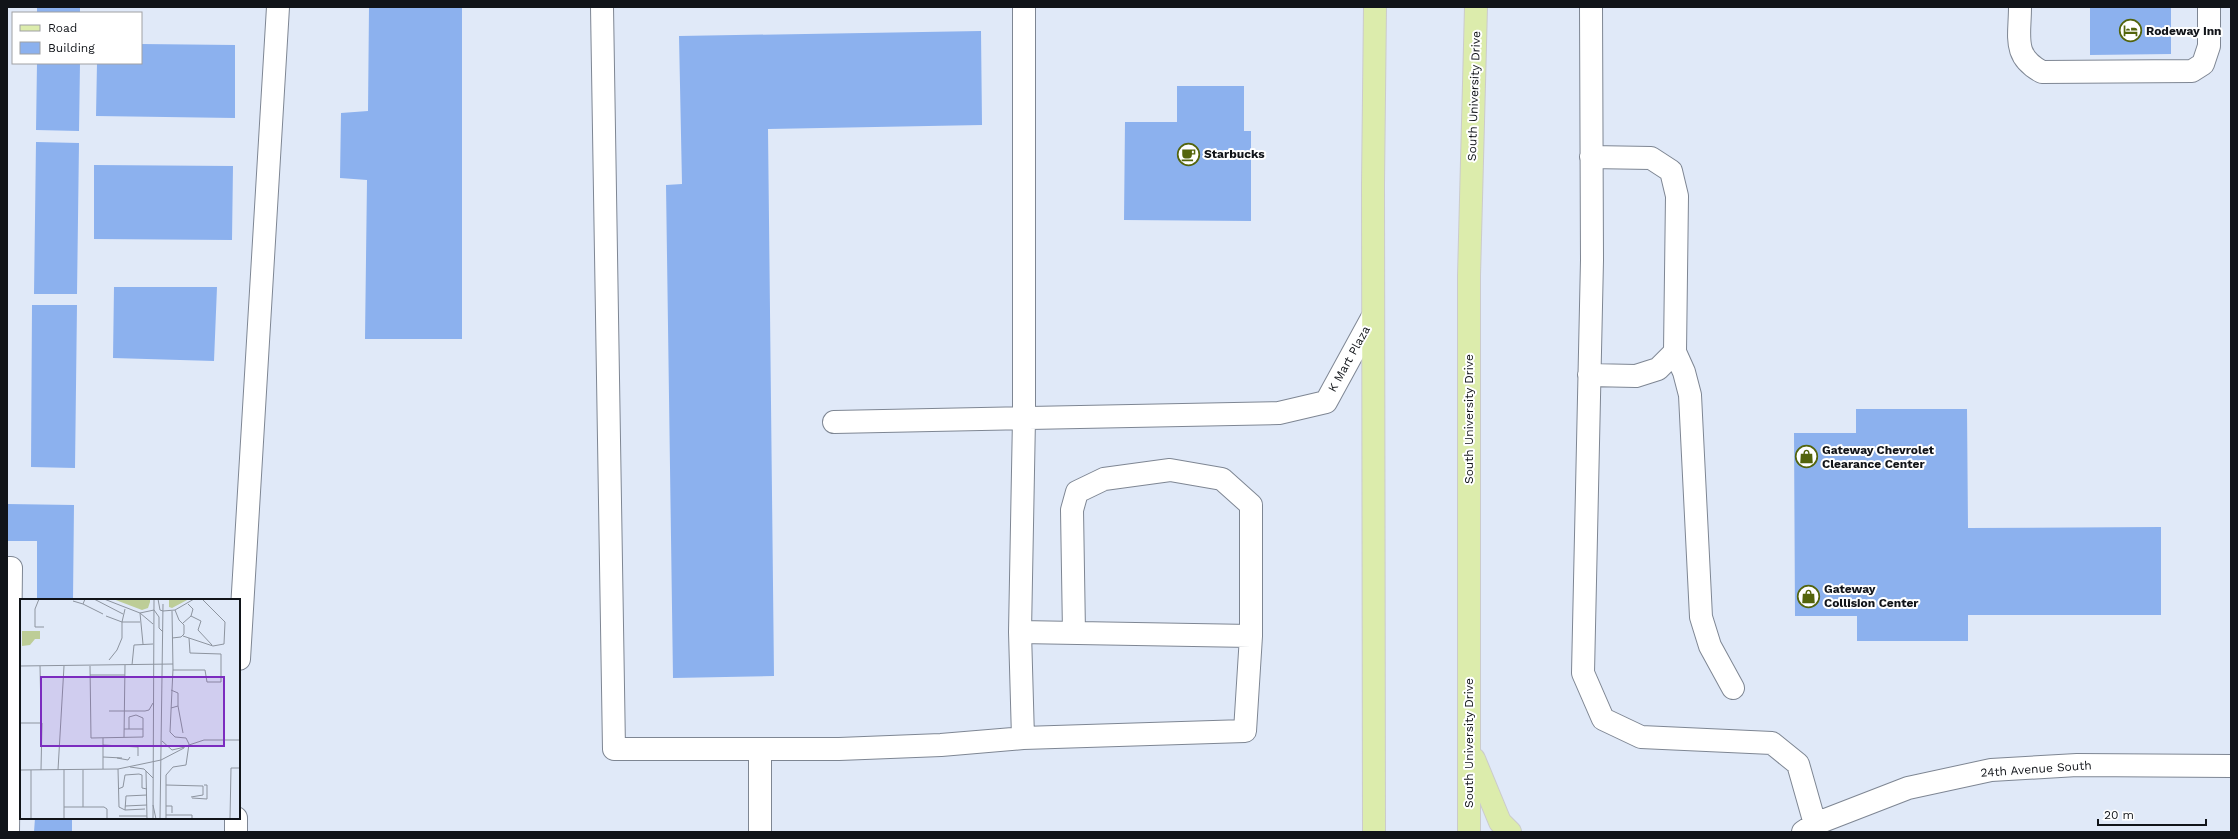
<svg xmlns="http://www.w3.org/2000/svg" width="2238" height="839" font-family="'Work Sans',sans-serif">
<style>
.building{fill:#8cb1ee}
.lines{fill:none;stroke-linecap:round;stroke-linejoin:round}
.minor-casing{stroke:#7e8693;stroke-width:24}
.major-casing{stroke:#cbcbcc;stroke-width:24}
.minor{stroke:#fff;stroke-width:22}
.major{stroke:#dcecac;stroke-width:22}
.labels{text-anchor:middle;dominant-baseline:central;stroke-width:4;stroke-linejoin:round;paint-order:stroke}
.poi-label{font-size:12px;font-weight:bold;fill:#111419;stroke:#fff;text-anchor:start}
.street-label{font-size:12px;fill:#111419;stroke:#fff}
.inset-road{fill:none;stroke:#8d949f;stroke-width:1}
.view{fill:#7b2cbf;fill-opacity:0.15;stroke:#7b2cbf;stroke-width:2}
.inset-edge{fill:none;stroke:#111419;stroke-width:2}
</style>
<rect width="100%" height="100%" fill="#e0e9f8"/>
<path class="building" d="M37,7H80V13H37Z
M369,7H462V339H365L367,180L340,178L341,113L368,111Z
M2090,7H2171V54L2090,55Z
M981,31L982,125L768,129L774,676L673,678L666,185L682,184L679,36Z
M141,44L235,45V118L96,116L97,63H141Z
M37,63H80L79,131L36,130Z
M1177,86H1244V131H1251V221L1124,220L1125,122H1177Z
M36,142L79,143L77,294H34Z
M94,165L233,166L232,240L94,239Z
M114,287H217L214,361L113,358Z
M32,305H77L75,468L31,467Z
M1856,409H1967L1968,528L2161,527V615H1968V641H1857V616H1795L1794,433H1856Z
M7,504L74,505L73,600H37V541H7Z
M35,818H72V832H34Z"/>
<g class="lines">
<defs>
<path id="minor" d="M602,7L614,749H839L941,745L1023,738L1245,731L1251,636L1020,632
M1591,7L1592,260L1583,673L1603,719L1641,737L1772,743L1798,764L1815,824L1813,832
M2020,7C2020,37 2012,56 2042,72L2192,71L2203,64L2209,46V7
M1675,352L1684,372L1690,395L1701,617L1710,646L1733,688
M1589,375L1636,376L1658,369L1675,352L1677,196L1671,171L1651,158L1591,157
M834,422L1279,413L1326,402L1373,316
M7,568H11L8,832
M1074,633L1072,510L1077,492L1104,479L1170,470L1222,479L1251,505V636
M239,659L278,7
M1023,738L1020,632L1024,418V7
M760,751V832
M236,818V832
M1803,832L1815,824L1908,788L1991,770L2077,765L2231,766"/>
<path id="major" d="M1474,759L1500,822L1510,832
M1374,832L1373,184L1375,7
M1469,832V276L1476,7"/>
</defs>
<use href="#minor" class="minor-casing"/>
<use href="#major" class="major-casing"/>
<use href="#minor" class="minor"/>
<use href="#major" class="major"/>
</g>
<defs>
<symbol id="hotel-ring" viewBox="-11 -11 22 22"><circle r="9.5" fill="#fff" stroke="#53640c" stroke-width="1.5"/><path d="M-6-4.5h1.5V1H6V5H4.5V3h-9V5H-6ZM-4 0a1.8 1.8 0 1 1 3.6 0ZM.5 0V-2.5h3Q6-2.5 6 0Z" fill="#53640c"/></symbol>
<symbol id="cafe-ring" viewBox="-11 -11 22 22"><circle r="9.5" fill="#fff" stroke="#53640c" stroke-width="1.5"/><path d="M-5.5-4.5H6V0H3Q3 3.5 0 3.5H-2.5Q-5.5 3.5-5.5 0ZM3-3.2v2h1.7v-2ZM-6 4.5H4V6H-6Z" fill="#53640c"/></symbol>
<symbol id="shop-ring" viewBox="-11 -11 22 22"><circle r="9.5" fill="#fff" stroke="#53640c" stroke-width="1.5"/><path d="M-5-2.5h2.3a2.7 3.5 0 0 1 5.4 0H5L5.5 6h-11ZM-1.5-2.5h3a1.5 2.3 0 0 0-3 0Z" fill="#53640c"/></symbol>
</defs>
<g fill-rule="evenodd">
<use href="#hotel-ring" x="2118" y="18" width="25" height="25"/>
<use href="#cafe-ring" x="1176" y="142" width="25" height="25"/>
<use href="#shop-ring" x="1794" y="444" width="25" height="25"/>
<use href="#shop-ring" x="1796" y="584" width="25" height="25"/>
</g>
<g class="labels">
<g class="poi-label">
<text x="2146" y="31">Rodeway Inn</text>
<text x="1204" y="154">Starbucks</text>
<text x="1822" y="450">Gateway Chevrolet<tspan x="1822" dy="14">Clearance Center</tspan></text>
<text x="1824" y="589">Gateway<tspan x="1824" dy="14">Collision Center</tspan></text>
</g>
<g class="street-label">
<text transform="translate(1474 96) rotate(-88)">South University Drive</text>
<text transform="translate(1349 359) rotate(-61)">K Mart Plaza</text>
<text transform="translate(1469 419) rotate(-90)">South University Drive</text>
<text transform="translate(1469 743) rotate(-90)">South University Drive</text>
<text transform="translate(2036 769) rotate(-4)">24th Avenue South</text>
</g>
</g>
<g transform="translate(20 599)">
<rect width="220" height="220" fill="#e0e9f8"/>
<path d="M93,0H130V3L128,9L122,11ZM149,0H169L152,9L149,8ZM2,32H20V40H15L10,46L2,47Z" fill="#bdcd97"/>
<path class="inset-road" d="M19,0L15,10V28H24M74,0L103,15M84,0L120,14L133,25M138,0L140,11L143,12M53,2L63,5L65,0M63,5L83,15M134,11L139,18V29L143,33M143,12L155,11L174,0M120,14L123,45M120,14L134,11M86,17L102,23H120M171,17L181,22L178,31L192,46M163,24L171,17L173,10L168,5M163,37L193,47L204,45L205,23L182,0M152,39L161,38L164,35V26L159,21L155,11M89,61L97,51L102,39V23L105,10M112,66L114,46L133,45M0,67L153,65M20,67L21,114M70,67L71,139L123,138V130H104M153,71H185L187,83H201V55L170,54L169,39M70,76H105M158,107L163,134M151,109L158,107V94L151,91M89,112H125L129,111L133,104M0,124H22L21,171M109,130V118L116,116L123,119V130M104,138L105,66M83,139V170M142,142L152,151L165,148M83,146L118,148V157M169,146L184,141H220M83,158L102,159M97,159L108,161L110,158M110,168L124,170L133,179M98,170L99,208L105,211L125,210M0,171L98,170L141,161L164,149M38,171L44,67M63,171V208M126,172L127,220M146,186L183,187V196L171,198M98,190L103,188L105,176L119,175L122,176V189L127,190M172,199L187,200V186H184M133,206L136,220M105,207L127,206M146,207H152V214M44,208H84L87,210V220M105,211L106,197L127,196M146,216H172V220M99,217H127M11,220V171M44,220V170M133,220L134,1M140,220L143,5M146,220V176L153,168L166,166L169,145L166,139L155,138L150,133L153,70L152,12M210,220L211,169H220"/>
<path class="view" d="M21,78H204V147H21Z"/>
<rect width="220" height="220" class="inset-edge"/>
</g>
<rect width="2238" height="839" fill="none" stroke="#111419" stroke-width="16"/>
<rect x="12" y="12" width="130" height="52" fill="#ffffff" stroke="#a0a1a3"/>
<rect x="20" y="25" width="20" height="6" fill="#dcecac" stroke="#a0a1a3"/>
<text x="48" y="32" font-size="12" fill="#111419">Road</text>
<rect x="20" y="42" width="20" height="12" fill="#8cb1ee" stroke="#a0a1a3"/>
<text x="48" y="52" font-size="12" fill="#111419">Building</text>
<path d="M2098 819v6h108v-6" fill="none" stroke="#111419" stroke-width="2"/>
<text x="2104" y="819" font-size="12" fill="#111419" stroke="#ffffff" stroke-width="3" paint-order="stroke">20 m</text>
</svg>
